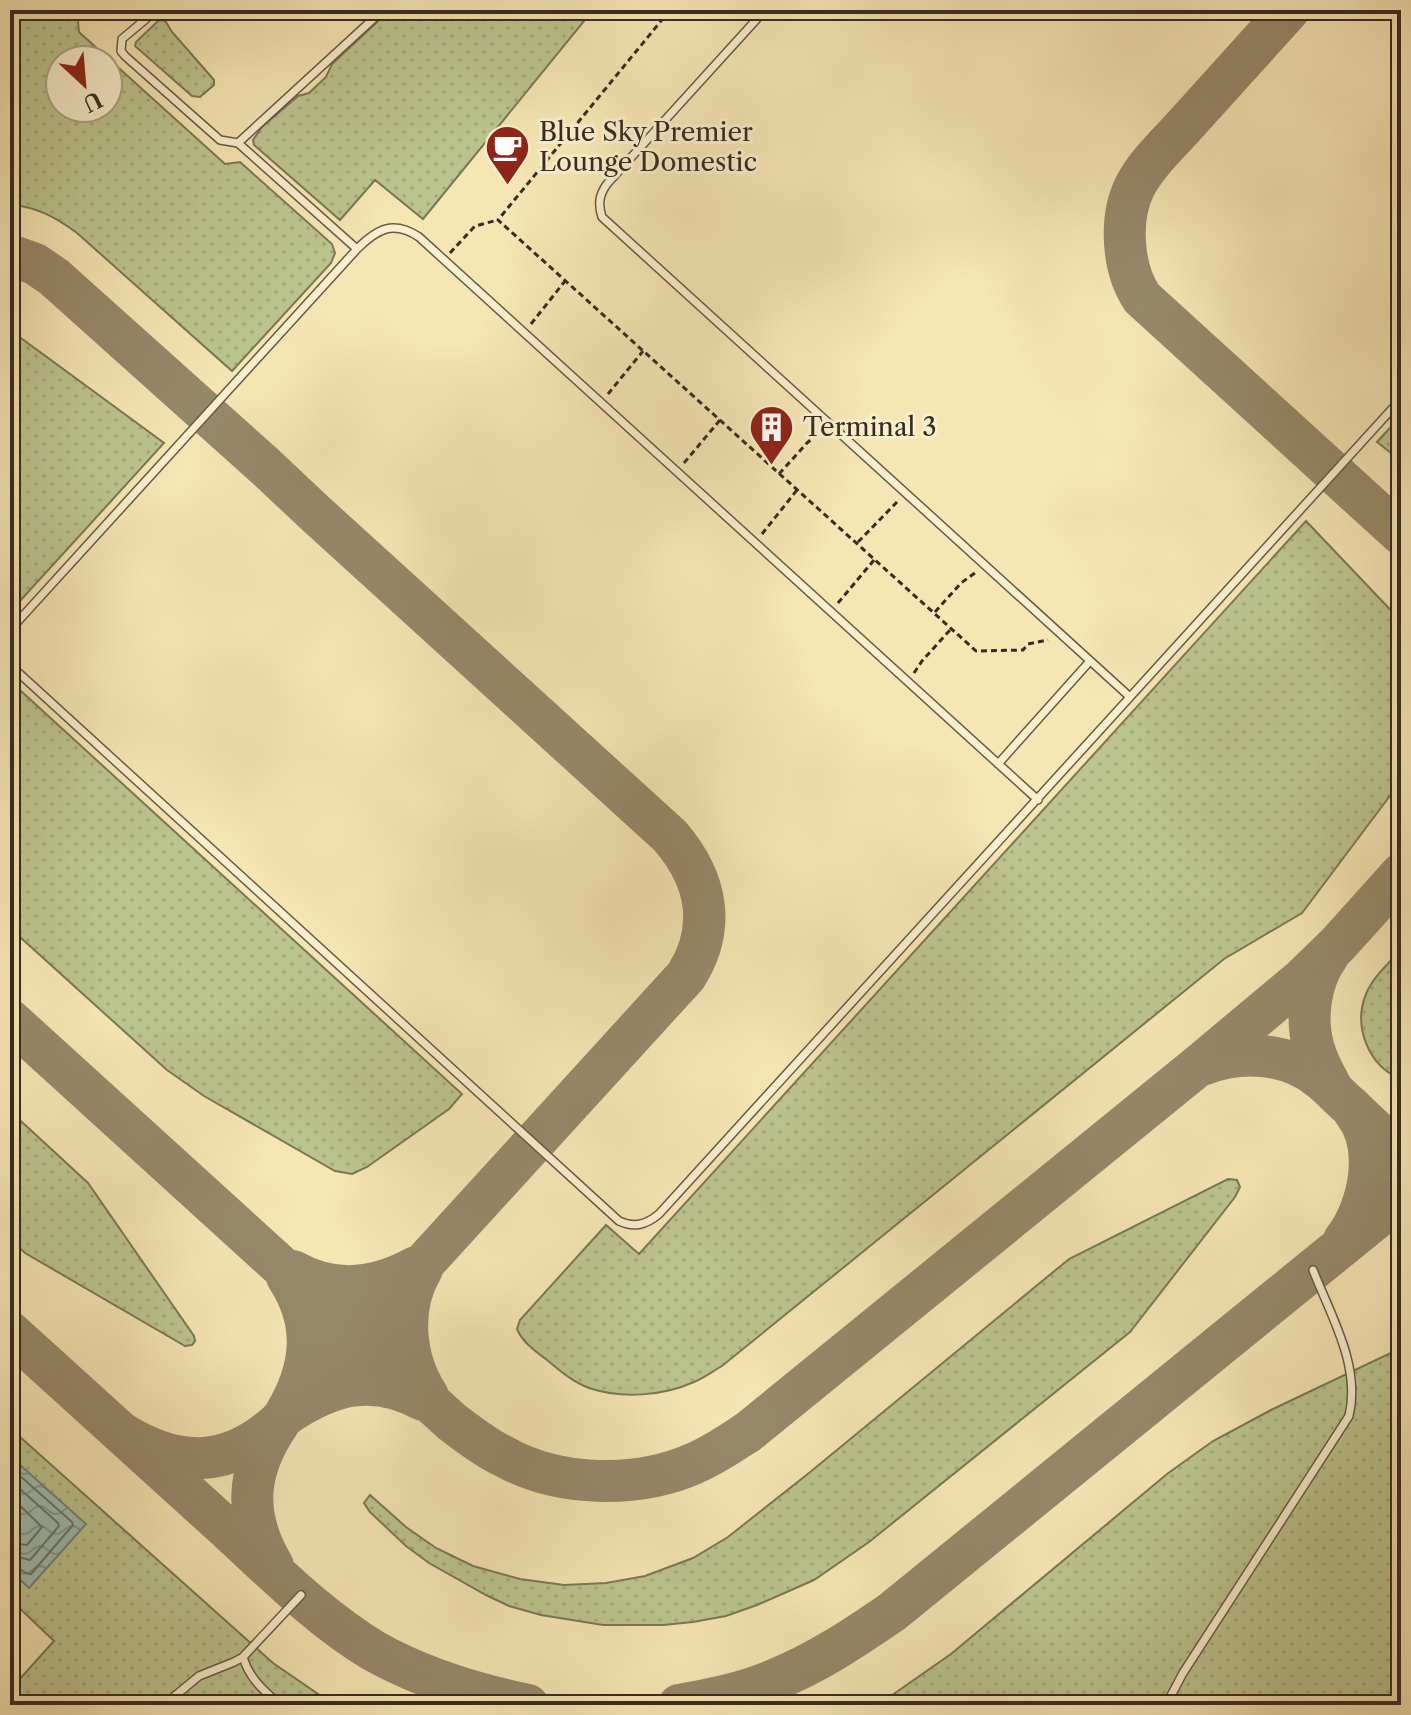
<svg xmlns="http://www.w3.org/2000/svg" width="1411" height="1715" font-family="'Libre Caslon Text',serif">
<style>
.green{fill:url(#green-dots);stroke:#7a7857;stroke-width:2;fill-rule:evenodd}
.water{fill:url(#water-waves);stroke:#758378;stroke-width:2}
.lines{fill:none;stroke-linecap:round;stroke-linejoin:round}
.shore{stroke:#6a7469;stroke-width:2}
.taxiway{stroke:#97886a;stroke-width:42}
.service-casing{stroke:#685a45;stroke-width:10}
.path{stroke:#382b20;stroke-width:3;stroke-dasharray:6 4;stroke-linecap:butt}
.service{stroke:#f9efce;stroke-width:7}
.labels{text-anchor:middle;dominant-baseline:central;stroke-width:6;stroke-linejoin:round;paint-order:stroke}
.poi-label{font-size:26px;fill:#382b20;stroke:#f9efce;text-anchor:start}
</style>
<defs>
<pattern id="green-dots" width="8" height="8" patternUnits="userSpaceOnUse" patternTransform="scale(2)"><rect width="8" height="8" fill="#bcc58e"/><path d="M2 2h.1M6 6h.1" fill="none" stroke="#a2a97a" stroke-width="1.8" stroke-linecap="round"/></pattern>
<pattern id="water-waves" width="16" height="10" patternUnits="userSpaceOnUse" patternTransform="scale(2)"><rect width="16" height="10" fill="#9dbeb2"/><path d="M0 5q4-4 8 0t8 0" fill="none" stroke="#819b90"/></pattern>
</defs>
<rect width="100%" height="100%" fill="#f6e6b4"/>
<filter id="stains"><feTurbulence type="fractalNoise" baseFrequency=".0025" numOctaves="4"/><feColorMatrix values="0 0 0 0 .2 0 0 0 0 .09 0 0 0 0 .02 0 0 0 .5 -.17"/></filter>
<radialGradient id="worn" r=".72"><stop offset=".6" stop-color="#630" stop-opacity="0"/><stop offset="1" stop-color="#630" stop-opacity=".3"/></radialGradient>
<path class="green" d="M10,10H90L78,21L79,32L225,164L240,162L332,244L335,253L331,263L232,371L77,233C54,216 38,208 10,204ZM60,60H108V108H60Z
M390,10H593L423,219L375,180L340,220L254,145L253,140L262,127L298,96L309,93L326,77L332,64Z
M162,20L166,22L172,32L214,80V85L200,97L192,96L135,46L136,42L158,21Z
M10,330L164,443L10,612Z
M1401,416V461L1377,442Z
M1306,521L1401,621V781L1302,913L1224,959L722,1366C713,1371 704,1378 694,1382C663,1396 622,1399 589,1388C573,1382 560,1371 547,1360C535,1351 523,1343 517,1329L520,1320L606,1225L639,1254Z
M10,681L462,1094L449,1109L367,1167L352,1174L335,1171L204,1096L167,1070L10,928Z
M1401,950V1079C1368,1066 1353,1026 1366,994C1373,977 1389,963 1401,950Z
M10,1111L88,1183L194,1336L195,1341L192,1345L185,1346L25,1253L10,1239Z
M1228,1179L1237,1180L1240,1187L1235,1197L1130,1332L869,1542L814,1580L757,1605L726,1616L693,1622L663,1625H603L541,1615L509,1606L486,1595L429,1563L406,1546L370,1512L364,1503L370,1495L406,1527L436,1548L473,1566L520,1579L564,1585L606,1583L645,1576L693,1558L728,1537L809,1473L1069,1259Z
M1401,1348V1705H878L951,1654L1167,1474L1213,1441L1271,1410Z
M10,1428L273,1663L334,1705H10V1690L54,1641L10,1599Z"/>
<path class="water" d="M10,1456L86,1524L29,1588L10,1570Z"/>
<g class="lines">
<path class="shore" d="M10,1467L72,1522L73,1525L31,1574C23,1575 19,1565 10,1565
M10,1480L58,1523L59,1526L30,1560L10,1555
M10,1496L42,1527L27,1545L10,1543"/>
<path class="taxiway" d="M1289,10C1255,48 1220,86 1186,124C1169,143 1147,163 1135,186C1119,218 1122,268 1142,298L1401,534
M10,255L35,264L54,277L266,467L316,514L670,836C707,879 717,927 686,976L279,1422C227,1469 177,1468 120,1432
M1328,956C1310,981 1305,1019 1314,1049C1318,1064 1326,1077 1333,1090
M10,1020L452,1422C468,1434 484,1447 503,1456C558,1487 637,1489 695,1463C714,1455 731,1443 748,1432L1198,1066L1302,979L1338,944L1401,874
M1202,1065C1240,1050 1286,1052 1319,1078C1331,1087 1340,1098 1351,1107C1367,1123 1384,1138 1401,1153
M1344,1240C1369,1208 1382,1147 1354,1112
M422,1269C399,1308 404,1359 428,1396
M293,1271C333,1294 376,1289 416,1267
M287,1277C318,1324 312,1370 284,1416C330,1385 371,1372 423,1400
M10,1332C82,1397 154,1462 225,1527C272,1570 319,1618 374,1651C422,1678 475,1694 528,1705
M273,1566C243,1515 246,1471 279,1423
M679,1705C711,1699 744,1693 774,1680C817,1663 854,1638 892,1612L1401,1198"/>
<defs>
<path id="service" d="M765,10L607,184C599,195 598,204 602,217L1130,697L1401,399
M153,13L122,39L121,51L125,56L220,140L238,143L357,249
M238,143L383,10
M10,630L357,249C377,229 393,220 419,237L1038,800
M10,665L619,1221C634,1228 646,1225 659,1214L1130,697
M998,764L1090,661
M243,1657C249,1678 263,1690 280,1705
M164,1705L199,1676L234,1662L243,1657L301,1595
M1166,1705L1183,1673L1349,1416C1361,1366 1331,1316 1313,1270"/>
</defs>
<use href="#service" class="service-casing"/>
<path class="path" d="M670,10L498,220L976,651L1023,650L1028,644L1048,640
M450,253L475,226L498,220
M531,324L565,281
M608,394L643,351
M684,463L720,420
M779,474L807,443L820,432
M762,534L797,490
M858,542L897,502
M838,603L874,560
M935,612L961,583L975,573
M914,673L922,661L950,630"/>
<use href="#service" class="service"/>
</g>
<defs>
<symbol id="cafe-pin" viewBox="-11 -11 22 30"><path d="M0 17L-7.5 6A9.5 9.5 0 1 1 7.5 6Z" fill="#8f2418" stroke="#f9efce"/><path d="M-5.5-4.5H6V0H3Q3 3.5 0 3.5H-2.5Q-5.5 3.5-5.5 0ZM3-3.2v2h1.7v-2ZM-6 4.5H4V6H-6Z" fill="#fff"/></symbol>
<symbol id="building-pin" viewBox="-11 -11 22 30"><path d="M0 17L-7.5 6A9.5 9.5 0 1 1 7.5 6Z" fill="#8f2418" stroke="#f9efce"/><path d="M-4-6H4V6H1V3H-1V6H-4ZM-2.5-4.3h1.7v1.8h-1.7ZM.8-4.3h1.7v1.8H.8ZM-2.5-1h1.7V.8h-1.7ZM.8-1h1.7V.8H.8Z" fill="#fff"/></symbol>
</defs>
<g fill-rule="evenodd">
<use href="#cafe-pin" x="482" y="122" width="51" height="69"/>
<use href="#building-pin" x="746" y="402" width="51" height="69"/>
</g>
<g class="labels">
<g class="poi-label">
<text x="539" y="132">Blue Sky Premier<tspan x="539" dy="30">Lounge Domestic</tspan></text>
<text x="803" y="427">Terminal 3</text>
</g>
</g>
<rect width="1411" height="1715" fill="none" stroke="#f6e6b4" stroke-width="40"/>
<rect x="12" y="12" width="1387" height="1691" fill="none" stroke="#382b20" stroke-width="4"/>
<rect x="20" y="20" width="1371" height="1675" fill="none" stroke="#382b20" stroke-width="2"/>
<g transform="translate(84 84) rotate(154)"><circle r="38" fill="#f9efce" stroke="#aca188" stroke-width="2"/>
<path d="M0-6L14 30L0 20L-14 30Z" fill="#8f2418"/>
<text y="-12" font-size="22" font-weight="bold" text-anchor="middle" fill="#382b20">U</text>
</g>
<rect width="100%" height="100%" filter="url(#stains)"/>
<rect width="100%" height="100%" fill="url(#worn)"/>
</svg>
